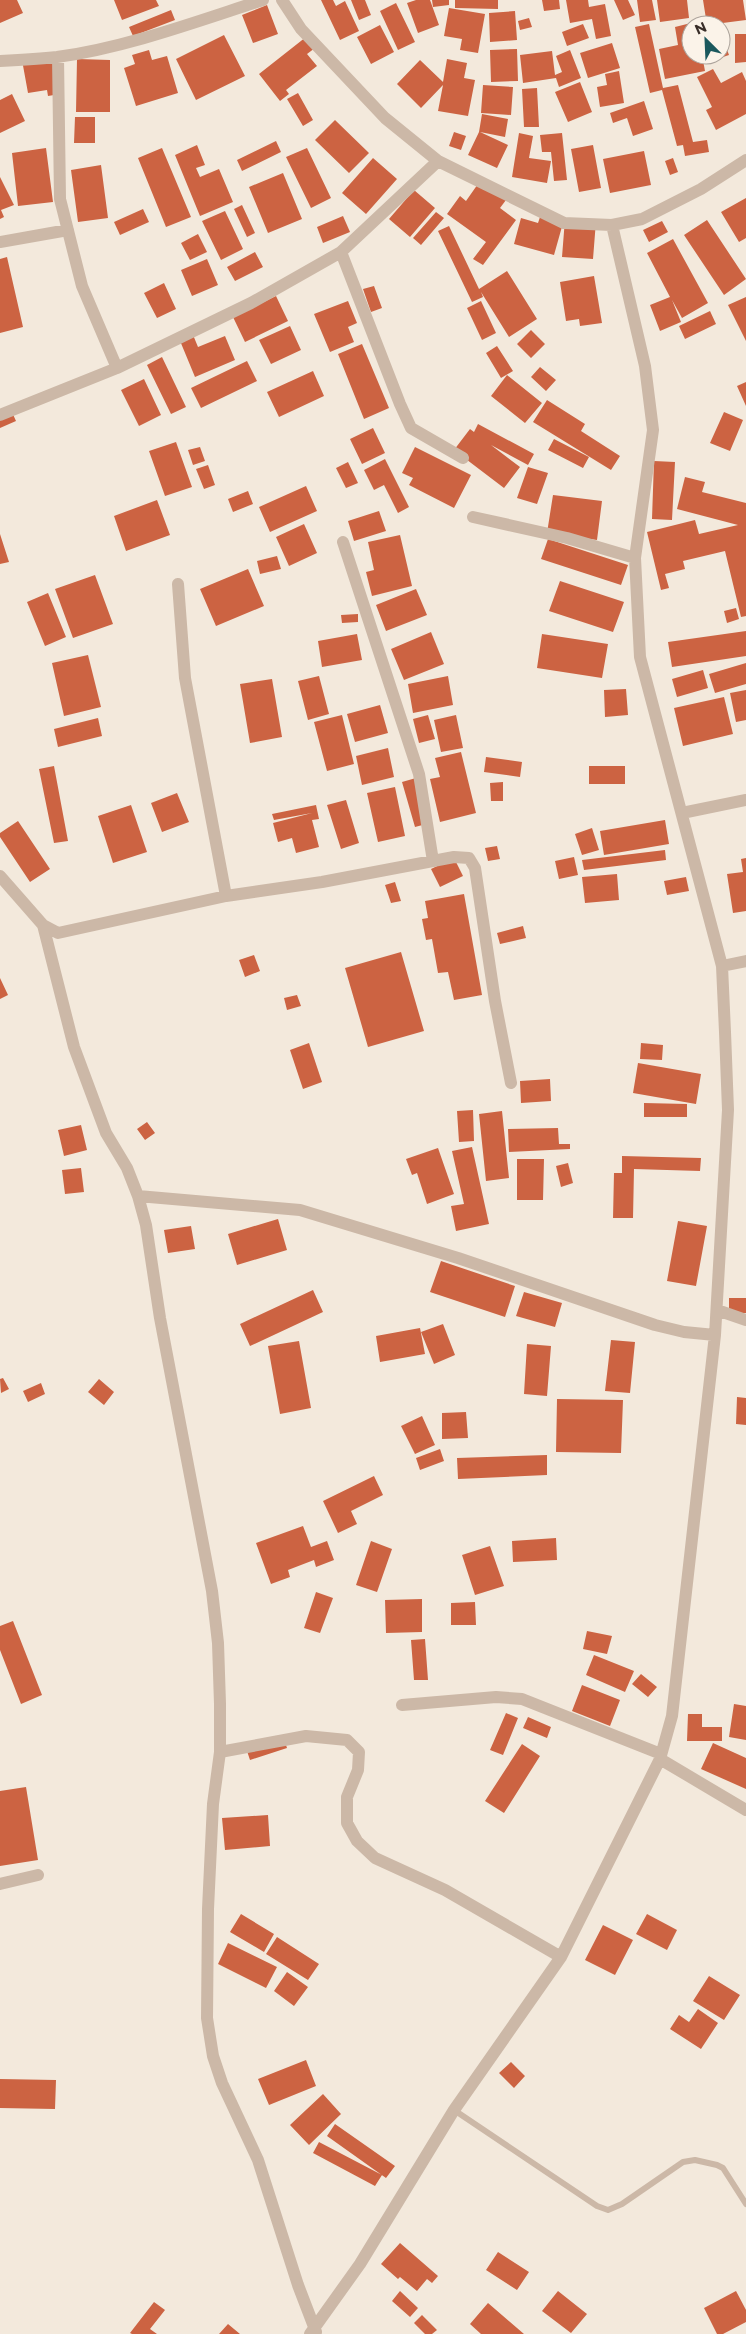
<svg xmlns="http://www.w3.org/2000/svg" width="746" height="2334" font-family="Montserrat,sans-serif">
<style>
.building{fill:#cc6342}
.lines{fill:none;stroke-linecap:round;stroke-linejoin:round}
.lane{stroke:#ccb8a7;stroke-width:6}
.street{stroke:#ccb8a7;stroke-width:12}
</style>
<rect width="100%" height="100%" fill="#f3e9dc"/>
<path class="building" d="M0,0H17L23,13L0,23Z
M114,0H156L159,6L122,20Z
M321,0H333L336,6L345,1L359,31L340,40Z
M351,0H365L371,15L359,20Z
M416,0H430L439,25L418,33L407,3Z
M432,0H449V5L433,7Z
M455,0H498V9L455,8Z
M542,0H559L560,9L544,11Z
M566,0H588L589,7L605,4L611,36L596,39L592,19L570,23Z
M614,0H628L635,15L623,20Z
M637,0H652L656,20L640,22Z
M657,0H687L689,18L660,22Z
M703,0H743L746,20L707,25Z
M396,3L415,42L398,50L380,11Z
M267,5L278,34L253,43L242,15Z
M449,8L485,14L478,53L460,50L462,39L444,36Z
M171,10L175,20L133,36L129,27Z
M515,11L517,40L490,42L489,13Z
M529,18L532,27L520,30L518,21Z
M695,22L696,25H691V55H702L705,71L665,79L659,49L678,45L675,27Z
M583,24L589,38L567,46L562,32Z
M649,24L663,88L678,85L693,142L707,140L709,152L685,156L683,145L677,146L662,90L650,93L635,27Z
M380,25L394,52L371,64L357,37Z
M735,34H746V62L735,63Z
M224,35L245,76L196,100L176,59Z
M306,37L315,48L307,54L317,66L286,90L289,94L280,101L259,74Z
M723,39L729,55L711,61L709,55H721V40Z
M612,43L620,68L588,78L580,53Z
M517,49L518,81L491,82L490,50Z
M149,50L152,60L167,56L178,93L136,106L124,68L135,64L132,55Z
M570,50L581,78L559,87L556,78L523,83L520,55L552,51L555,75L562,72L556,56Z
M53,55L60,94L48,96L47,90L28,93L22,60Z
M77,59L110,60V112H76Z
M447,59L467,63L464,78L475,80L468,116L438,111L443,85L421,108L397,84L420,60L443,82Z
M713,69L721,83L742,72L746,81V114L716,130L706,110L712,107L697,77Z
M619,71L624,103L600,107L597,87L607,85L605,74Z
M580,82L592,112L568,122L555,92Z
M483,85L513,87L511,115L481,113Z
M537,88L539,127H524L522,89Z
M298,93L313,120L303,126L287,99Z
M12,94L25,121L0,133V100Z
M644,101L653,129L633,136L627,118L613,123L610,113Z
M482,114L508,119L505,137L480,132L508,145L497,168L468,155L479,132Z
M75,117H95V143H74Z
M335,120L369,153L349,173L315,140Z
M454,132L466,136L461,150L449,146Z
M519,133L533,136L529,158L551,161L547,183L512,177Z
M562,133L567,180L554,181L551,152H542L540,135Z
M276,141L281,152L242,171L237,160Z
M197,145L205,165L196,168L200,177L219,169L233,202L200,216L175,155Z
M593,145L601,188L579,192L571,149Z
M46,148L53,202L18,206L12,153Z
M162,148L191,217L166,227L138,158Z
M307,148L331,198L311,208L286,157Z
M644,151L651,185L610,193L603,159Z
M373,158L397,179L366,214L342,193Z
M673,158L678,172L670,175L665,161Z
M101,165L108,218L78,222L71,170Z
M283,173L302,219L268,233L249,187Z
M0,177L14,205L1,210L4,217L0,219Z
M480,181L506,200L500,208L516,220L483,265L473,259L486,242L447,214L460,196L466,201Z
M414,190L435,208L410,237L389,219Z
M746,198V238L739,242L721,212Z
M242,205L255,233L247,237L234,209Z
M143,209L149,222L120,235L114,222Z
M225,211L243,249L221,260L202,221Z
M436,212L444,218L421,245L413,238Z
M343,216L350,232L323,243L317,227Z
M540,217L563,223L554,255L514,244L521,218L538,223Z
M565,219L596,221L593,259L562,257Z
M707,220L746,279L724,295L684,235Z
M662,221L668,232L649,242L643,230Z
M449,226L479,289L507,271L537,319L509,337L481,292L483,297L472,302L438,231Z
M198,234L207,252L190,260L181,243Z
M673,239L708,303L682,318L672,300L681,322L660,331L650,305L670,297L647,253Z
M255,252L263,267L235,281L227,267Z
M7,257L23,327L0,333V259Z
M207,259L218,285L192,296L181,270Z
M594,276L602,323L580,326L579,319L566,321L560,282Z
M164,283L176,309L157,318L144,293Z
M374,286L382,308L371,312L363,289Z
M276,296L288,321L245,342L233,317Z
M746,297V341L728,305Z
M348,301L357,323L348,327L354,342L330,352L314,314Z
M481,301L496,333L482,340L467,308Z
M710,311L716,324L685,339L679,326Z
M290,326L301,350L271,364L259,340Z
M191,330L198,347L225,336L235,360L195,377L178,336Z
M531,330L545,344L531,358L517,344Z
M362,344L389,408L364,419L338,354Z
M497,346L513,371L501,378L486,353Z
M162,357L186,407L171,414L147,365Z
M247,361L257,381L201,408L191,388Z
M540,367L556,380L546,391L531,377Z
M313,371L324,396L279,417L267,392Z
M507,375L542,403L525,423L491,396Z
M144,379L161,415L139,426L121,390Z
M746,382V406L737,386Z
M547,400L585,424L581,431L620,456L611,470L533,422Z
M11,410L16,421L0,428V415Z
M724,412L743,420L730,451L710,443Z
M478,424L534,454L528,465L491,445L520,467L504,488L454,450L470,429L474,432Z
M373,428L385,453L362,464L350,439Z
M554,439L589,457L583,468L548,450Z
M176,442L192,487L165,496L149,451Z
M200,447L205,461L193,465L188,450Z
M415,447L471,475L454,508L409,485L413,478L402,473Z
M385,459L409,507L398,513L384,485L374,490L364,470Z
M654,461L675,462L672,520L652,519Z
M348,462L358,483L346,488L336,468Z
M208,465L215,485L204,489L196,469Z
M528,467L548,473L537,504L517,498Z
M685,477L705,482L702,492L746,503V616L741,617L725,551L683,561L685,569L665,574L669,588L661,590L647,532L695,520L699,534L738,525L677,509Z
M306,486L317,511L270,532L259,507Z
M248,491L253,504L233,512L228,499Z
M553,495L602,501L597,540L547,533Z
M157,500L170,535L126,551L114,516Z
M379,511L386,531L354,541L348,521Z
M304,524L317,553L289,566L276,537Z
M0,534L9,562L0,564Z
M400,535L412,586L372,596L366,572L374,570L368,542Z
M548,539L628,565L621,585L541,559Z
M277,556L281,569L260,574L257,561Z
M248,569L264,606L216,626L200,589Z
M95,575L113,624L73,638L55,589Z
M560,581L624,602L613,632L549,611Z
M416,589L427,615L386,631L376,605Z
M48,593L66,637L45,646L27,602Z
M736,608L739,619L727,623L724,611Z
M358,614V622L342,623L341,615Z
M746,631V656L672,667L668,642Z
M431,632L444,664L404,680L391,649Z
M357,634L362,660L322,667L318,641Z
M542,634L608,644L602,678L537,668Z
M88,655L101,707L64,716L52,663Z
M746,663V684L715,693L709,674Z
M703,670L708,688L677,697L672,679Z
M319,676L329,714L308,720L298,681Z
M448,676L453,705L413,713L408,684Z
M272,679L282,737L250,743L240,684Z
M626,689L628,715L605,717L604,690Z
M746,690V720L736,722L730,693Z
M724,697L733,734L683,746L674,708Z
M380,705L388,733L355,742L347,714Z
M342,715L354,764L327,771L314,722Z
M428,715L435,739L419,743L413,719Z
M456,715L463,748L441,752L434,720Z
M98,718L102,736L58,747L54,729Z
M388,748L394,777L362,785L356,756Z
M461,752L476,813L440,822L430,779L440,777L435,758Z
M486,757L522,762L520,777L484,772Z
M54,766L68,841L54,843L39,769Z
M589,766H625V784H589Z
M416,778L430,823L415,827L402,782Z
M503,782V801H491L490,783Z
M395,787L405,836L378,842L367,793Z
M177,793L189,822L162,832L151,803Z
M346,800L359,843L341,849L327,805Z
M131,805L147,852L113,863L98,816Z
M316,805L319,819L312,820L319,847L296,853L292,838L278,842L273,823L312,813L274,820L272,814Z
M665,820L669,844L604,855L600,831Z
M18,821L50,869L30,882L0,837V833Z
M592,828L599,850L582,855L575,834Z
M497,846L500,859L488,861L485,848Z
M665,850L666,860L584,870L582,860Z
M574,857L578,875L559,879L555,861Z
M454,858L463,876L440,887L431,869Z
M746,858V911L733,913L727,874L743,872L741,859Z
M617,874L619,900L585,903L582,877Z
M686,877L689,891L667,895L664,881Z
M395,882L401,901L391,903L385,885Z
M464,894L482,995L454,1000L448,972L438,973L432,939L426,940L422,919L428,918L425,901Z
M523,926L526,938L500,944L497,933Z
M401,952L424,1031L368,1047L345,968Z
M254,955L260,971L245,977L239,960Z
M0,978L8,995L0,999Z
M297,995L301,1006L287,1010L284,998Z
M309,1043L322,1082L303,1089L290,1050Z
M641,1043L663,1045L662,1060L640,1059Z
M638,1063L701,1074L696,1104L633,1093Z
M550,1079L551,1101L521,1103L520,1081Z
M644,1103L687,1104V1117H644Z
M473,1110L474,1141L459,1142L457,1111Z
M502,1111L509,1178L486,1181L479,1114Z
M147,1122L155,1133L145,1140L137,1129Z
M81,1125L87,1150L64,1156L58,1130Z
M558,1128L559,1144H570V1149L509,1152L508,1129Z
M472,1147L489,1224L456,1231L451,1206L464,1204L452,1151Z
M438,1148L454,1194L427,1204L417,1173L412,1175L406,1159Z
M622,1156L701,1158L700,1171L634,1169L633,1218H613L614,1173H622Z
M517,1159H544L543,1200H517Z
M568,1163L573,1183L561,1187L556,1166Z
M81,1168L84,1192L65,1194L62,1170Z
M278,1219L287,1250L237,1265L228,1234Z
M678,1221L707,1226L696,1286L667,1281Z
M191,1226L195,1249L168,1253L164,1230Z
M441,1261L515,1286L505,1317L430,1292Z
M313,1290L323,1312L250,1346L240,1324Z
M524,1292L562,1303L555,1327L516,1316Z
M729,1298H746V1313H729Z
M443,1324L455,1355L434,1364L421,1332Z
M420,1328L425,1354L380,1362L376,1336Z
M611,1340L635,1342L630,1393L605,1391Z
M299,1341L311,1408L280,1414L268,1346Z
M527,1344L551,1346L547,1396L524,1394Z
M3,1378L9,1389L1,1393L0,1379Z
M99,1379L114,1392L104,1405L88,1392Z
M41,1383L45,1394L28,1402L23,1391Z
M737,1397L746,1398V1425L736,1424Z
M557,1399L623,1400L621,1453L556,1452Z
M466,1412L468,1438L442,1439V1413Z
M422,1416L435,1445L415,1454L401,1426Z
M440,1449L444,1461L420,1470L416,1458Z
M547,1455V1475L458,1479L457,1458Z
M374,1476L383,1495L351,1511L357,1524L338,1533L323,1501Z
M303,1526L311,1547L327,1541L334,1560L316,1567L314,1560L288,1570L290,1577L271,1584L256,1543Z
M556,1538L557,1560L513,1562L512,1541Z
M371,1541L392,1549L377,1592L356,1585Z
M490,1546L504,1586L475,1595L462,1555Z
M316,1592L333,1598L320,1633L304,1628Z
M422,1599V1632L386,1633L385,1600Z
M475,1602L476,1625H451V1603Z
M13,1621L42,1695L21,1704L0,1650V1626Z
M587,1631L612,1636L607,1654L583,1649Z
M425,1639L428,1680H414L411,1640Z
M594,1655L634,1671L625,1692L586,1675Z
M641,1674L657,1687L648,1697L632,1684Z
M582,1685L620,1700L610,1726L572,1711Z
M734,1704L746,1706V1740L729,1737Z
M506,1713L518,1718L503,1755L490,1750Z
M688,1714H702V1727H722V1741H687Z
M528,1717L551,1727L547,1738L523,1728Z
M283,1736L287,1748L250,1760L246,1748Z
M713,1743L746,1758V1789L701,1769Z
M522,1744L540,1756L504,1813L485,1801Z
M26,1787L38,1860L0,1866V1791Z
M268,1815L270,1846L225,1850L222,1818Z
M241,1914L274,1934L264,1952L230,1932Z
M647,1914L677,1930L667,1950L636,1934Z
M603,1925L633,1940L615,1975L585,1960Z
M277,1937L319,1964L308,1980L266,1954Z
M228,1943L277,1967L266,1988L218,1964Z
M287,1972L308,1987L294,2006L274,1991Z
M709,1976L740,1995L724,2020L693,2001Z
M698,2009L718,2023L701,2049L670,2029L679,2015L689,2022Z
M306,2060L316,2086L269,2105L258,2079Z
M511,2062L525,2076L514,2088L499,2073Z
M0,2079L56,2080L55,2109L0,2108Z
M323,2094L341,2114L309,2145L290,2125Z
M335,2124L395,2166L386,2178L327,2136Z
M319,2142L382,2175L375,2186L313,2153Z
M400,2243L438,2276L432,2283L427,2279L417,2291L400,2277L398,2279L381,2264Z
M498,2252L529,2272L517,2290L486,2270Z
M400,2291L418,2308L410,2317L392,2301Z
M558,2291L587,2314L571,2333L542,2311Z
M736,2291L746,2310V2322L723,2334H717L704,2308Z
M154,2302L165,2310L150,2329L157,2334H132L130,2333Z
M488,2303L524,2334H481L470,2324Z
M422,2315L437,2330L432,2334H425L414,2323Z
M228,2324L240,2334H219Z"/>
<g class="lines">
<path class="lane" d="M454,2110L597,2206L608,2210L622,2204L683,2162L695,2160L717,2165L723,2168L746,2204"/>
<path class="street" d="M282,0L301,29L385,118L438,161L564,223L612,225L642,219L701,189L746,160
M58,57L60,199L82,286L117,368
M0,61C19,60 38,59 57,57C125,48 198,21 263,0
M0,242L68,230
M341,252L400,404L411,428L463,458
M0,415L117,368L251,303L341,252L438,161
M473,517L567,538L635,558
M343,542L419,774L433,861
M178,584L185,678L226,896
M682,813L746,800
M0,876L43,925L58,933L226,896L322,882L454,857L469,858L475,868L495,1001L511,1083
M43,925L74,1047L106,1133L127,1168L138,1196L146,1225L160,1318L212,1591L218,1643L220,1704V1752L213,1804L208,1909L207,2018L213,2056L222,2083L258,2160L298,2285L316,2332
M722,966L746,961
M138,1196L300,1210L458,1258L655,1325L684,1332L715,1335
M717,1310L746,1320
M402,1705L496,1697L522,1699L661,1754
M220,1752L306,1736L347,1740L359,1752L358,1770L347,1797V1823L357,1841L375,1858L445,1890L561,1957
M660,1759L746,1810
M0,1884L38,1875
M310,2334L360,2264L454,2110L561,1957L660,1759L672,1716L715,1335L728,1110L725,1032L722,966L640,657L635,558L653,430L645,366L612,225"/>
</g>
<g transform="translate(706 40) rotate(336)"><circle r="24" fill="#fbf3e9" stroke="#ada49c"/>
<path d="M0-4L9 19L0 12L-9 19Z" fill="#1b585d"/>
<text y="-8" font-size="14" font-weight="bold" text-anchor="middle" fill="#392d28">N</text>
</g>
</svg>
